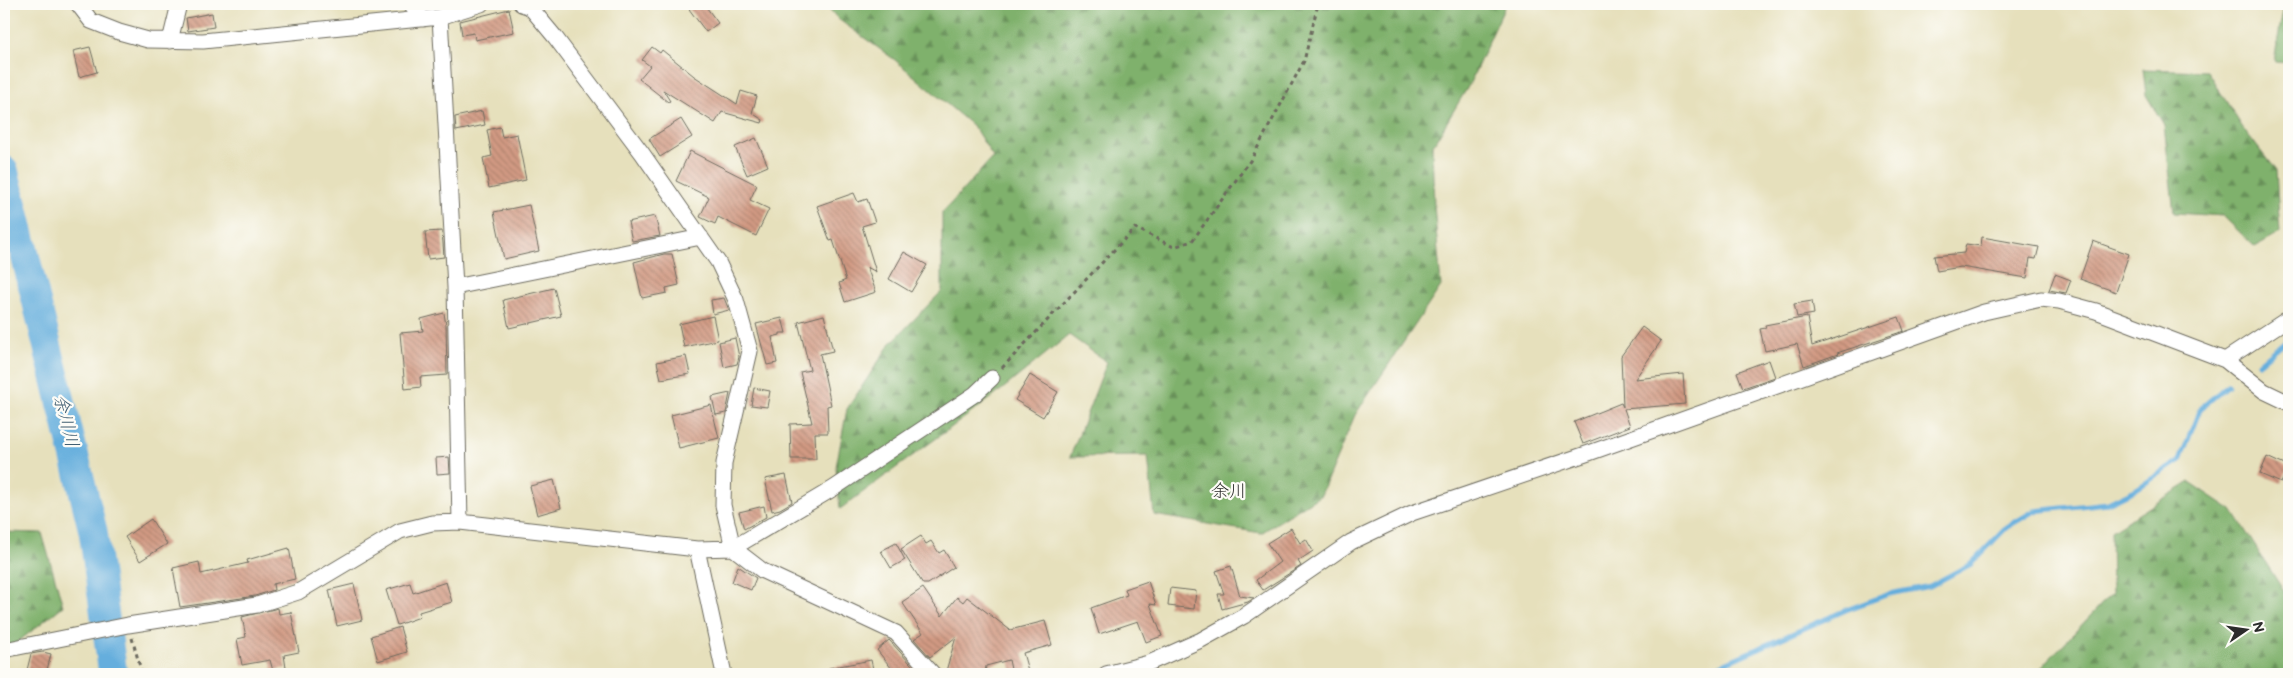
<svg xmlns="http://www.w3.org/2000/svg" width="2293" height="678" font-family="'Balsamiq Sans','Klee One',sans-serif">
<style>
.forest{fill:url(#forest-firs);stroke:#556e4c}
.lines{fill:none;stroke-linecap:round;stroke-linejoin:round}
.stream{stroke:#65aedd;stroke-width:5}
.river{stroke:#65aedd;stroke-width:29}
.building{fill:url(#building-back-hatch)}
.street-casing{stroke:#6c6a5e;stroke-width:17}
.path{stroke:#6c6a5e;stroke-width:3;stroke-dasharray:4 4;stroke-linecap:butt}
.street{stroke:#fff;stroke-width:15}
.labels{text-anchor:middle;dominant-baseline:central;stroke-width:4.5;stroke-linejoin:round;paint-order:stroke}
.water-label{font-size:18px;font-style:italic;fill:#425f72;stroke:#fdfcf7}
.neighbourhood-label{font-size:18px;fill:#2b2b2b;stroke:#fdfcf7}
</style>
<defs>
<pattern id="forest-firs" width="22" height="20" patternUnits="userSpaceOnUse" patternTransform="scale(1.25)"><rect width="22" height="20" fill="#7fb16c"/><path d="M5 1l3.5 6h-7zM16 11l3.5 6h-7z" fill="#689059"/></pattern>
<pattern id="building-back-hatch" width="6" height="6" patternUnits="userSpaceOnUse" patternTransform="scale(1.25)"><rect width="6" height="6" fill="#d29a83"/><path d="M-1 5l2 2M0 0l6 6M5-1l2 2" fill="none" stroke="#ab7e6b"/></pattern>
</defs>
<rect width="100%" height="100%" fill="#fdfcf7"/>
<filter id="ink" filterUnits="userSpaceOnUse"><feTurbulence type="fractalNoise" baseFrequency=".02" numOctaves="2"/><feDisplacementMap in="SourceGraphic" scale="10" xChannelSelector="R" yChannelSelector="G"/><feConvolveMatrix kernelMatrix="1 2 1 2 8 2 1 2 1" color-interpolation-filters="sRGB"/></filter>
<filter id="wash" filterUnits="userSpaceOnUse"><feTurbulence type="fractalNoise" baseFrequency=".0096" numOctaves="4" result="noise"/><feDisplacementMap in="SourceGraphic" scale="20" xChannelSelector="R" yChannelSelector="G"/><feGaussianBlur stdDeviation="1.12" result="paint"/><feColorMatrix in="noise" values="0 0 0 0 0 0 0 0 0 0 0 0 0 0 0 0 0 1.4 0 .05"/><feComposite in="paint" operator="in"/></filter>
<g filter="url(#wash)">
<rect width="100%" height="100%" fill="#e6e0bc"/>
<path class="forest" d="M825,4H1506L1469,85L1432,147L1434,205L1441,286L1355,415L1321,495L1261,533L1154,515L1148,456L1070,457L1107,362L1069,335L994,396L840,509L836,467L847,409L890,344L942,291V213L993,157L974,127L895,60L838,19Z
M2284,4H2289V62L2274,61Z
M2143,69L2207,71L2243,128L2276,171L2280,233L2255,247L2223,216L2174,213L2164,125L2146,95Z
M2190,482L2232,510L2287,596L2289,595V674H2035L2112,593L2111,531Z
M4,532L42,533L63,606L4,653Z"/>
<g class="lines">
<path class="stream" d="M2259,363L2289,338
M1700,674L1846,610L1889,594L1930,586L1971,564L2007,527L2034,511L2108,503L2135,490L2180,460L2200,409L2228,385"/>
<path class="river" d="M4,170L93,531L113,674"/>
</g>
<g id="blocks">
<path class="building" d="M697,4H704L718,23L706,32L689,9Z
M509,9L514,32L475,40L474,33L462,35L460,21Z
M212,13L214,27L188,31L186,18Z
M90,47L97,72L79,77L73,51Z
M652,47L660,53L662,50L694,76L737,104L741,91L757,96L752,113L763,120L762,123L722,112L715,123L663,90L670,101L668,102L639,79L650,66L642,60Z
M482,111L485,125L456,131L455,117Z
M681,119L692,137L660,157L649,139Z
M500,127L502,137L517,134L526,180L489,188L483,158L492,156L487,130Z
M756,138L768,166L747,175L735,147Z
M690,151L757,185L750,200L769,209L756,236L718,217L715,224L700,217L709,197L676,181Z
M854,193L858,202L867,199L875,222L862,226L876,272L867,267L876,292L845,302L839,283L846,280L833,240L830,241L817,206Z
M529,205L539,251L504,259L494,212Z
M655,216L660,236L632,241L628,222Z
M442,231L444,257L428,259L425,232Z
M1982,237L2039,247L2036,259L2030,258L2027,278L1961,267L1937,271L1934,256L1964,253L1966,244L1981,246Z
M2093,241L2129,254L2116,292L2080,279Z
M904,252L927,265L911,292L889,279Z
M664,254H672L679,285L666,288L667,293L642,298L634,262Z
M2055,274L2071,280L2066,293L2049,290Z
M554,288L561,316L509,328L503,300Z
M724,298L729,310L713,314L711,300Z
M1812,301L1814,314L1797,317L1794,304Z
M444,313L446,325L447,375L420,377L421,387L405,389L400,333L423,331L421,319Z
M824,315L833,351L820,354L831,405L827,406L828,433H815L816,459H791L790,424L812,423L800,372L810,370L798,322Z
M713,316L718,340L684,347L679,324Z
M1807,317L1812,346L1899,317L1904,331L1837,353L1838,354L1804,366L1797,344L1765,351L1760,329L1766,328L1765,325Z
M782,318L786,333H780V335L772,337L777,363L767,365L756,324Z
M1642,327L1661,341L1635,379L1683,374L1685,404L1624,409L1630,426L1583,444L1574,422L1621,403L1623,407L1621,356Z
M735,338L739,357L737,364L724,367L719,342Z
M686,356L690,374L661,379L657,362Z
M1769,360L1775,377L1743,388L1737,372Z
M1030,375L1058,392L1043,417L1015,400Z
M754,388L770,391L767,407L751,405Z
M730,393L726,413L716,415L712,397Z
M711,405L719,438L679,448L671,415Z
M449,457L450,473L437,474L436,458Z
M2267,457L2289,467L2281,483L2260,474Z
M786,475L792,502L780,509L772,511L765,479Z
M554,480L561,508L537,515L530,486Z
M764,506L766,517L744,529L739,512Z
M151,519L167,544L140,561L125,537Z
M1291,528L1300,543L1306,539L1313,551L1298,561L1301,566L1263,590L1256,580L1280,562L1267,543Z
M921,536L926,544L931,541L939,553L944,550L954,567L928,584H923L901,549Z
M896,543L905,560L891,568L881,551Z
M289,548L295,579L273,584L274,590L255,596L180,607L173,568L199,562L201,574L248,563L247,560Z
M738,566L756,578L751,590L732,582Z
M1231,566L1240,596L1254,598L1248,602L1222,609L1218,594H1224L1216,571Z
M1148,581L1156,605L1150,604L1162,636L1146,642L1138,621L1099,634L1091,608L1127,595L1125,589Z
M446,582L452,602L419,612L420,617L397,625L386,590L410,583L413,593Z
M354,584L362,620L337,626L329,590Z
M923,588L942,616L957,597L963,602L967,597L1010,630L1045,621L1052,645L1023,653L1029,674H1012L1009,660L986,666L985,674H956L946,671L956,637L930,657L914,639L923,633L902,602Z
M1170,588L1196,591L1194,609L1168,606Z
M278,608L279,614L291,612L299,652L284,655L286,668L273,671L270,660L242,665L237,639L246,637L242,617Z
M400,627L407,652L378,661L371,636Z
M889,640L890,641L920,674H896L877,650Z
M43,652L51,654L46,674H26L31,654Z
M871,660L874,674H830L829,668Z"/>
</g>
</g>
<g filter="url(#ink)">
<use href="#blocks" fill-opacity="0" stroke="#6c6a5e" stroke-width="1"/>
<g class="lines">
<defs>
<path id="street" d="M78,4L91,21L119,32L148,40L203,41L440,17L481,4
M411,4L423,19
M521,4L530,7L555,37L642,153L718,262L736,300L750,351L724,463L723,505L733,548L763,571L896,633L933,674
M440,17L455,287L460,522
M170,41L179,4
M455,287L701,237
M2225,360L2289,318
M697,549L724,674
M4,650L128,625L257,605L298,592L400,531L432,523L460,522L697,549L733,548L834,488L975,394L992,378
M1106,674L1149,663L1201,640L1244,616L1351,542L1412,513L1589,453L1984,312L2041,299L2059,301L2096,311L2225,360L2264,391L2289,403"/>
</defs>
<use href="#street" class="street-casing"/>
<path class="path" d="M1002,368L1135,228L1174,247L1192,241L1252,158L1304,61L1318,4
M132,638L142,674"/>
<use href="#street" class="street"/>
</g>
</g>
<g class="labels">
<g class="water-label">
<text transform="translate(66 421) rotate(76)">余川川</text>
</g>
<g class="neighbourhood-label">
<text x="1229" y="491">余川</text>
</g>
</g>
<rect width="2293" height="678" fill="none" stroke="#fdfcf7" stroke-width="20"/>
<g transform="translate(2246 630) rotate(77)" stroke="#fdfcf7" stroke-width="4" paint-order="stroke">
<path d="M0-4L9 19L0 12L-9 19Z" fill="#2b2b2b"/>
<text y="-8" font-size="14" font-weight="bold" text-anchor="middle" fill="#2b2b2b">N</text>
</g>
</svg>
